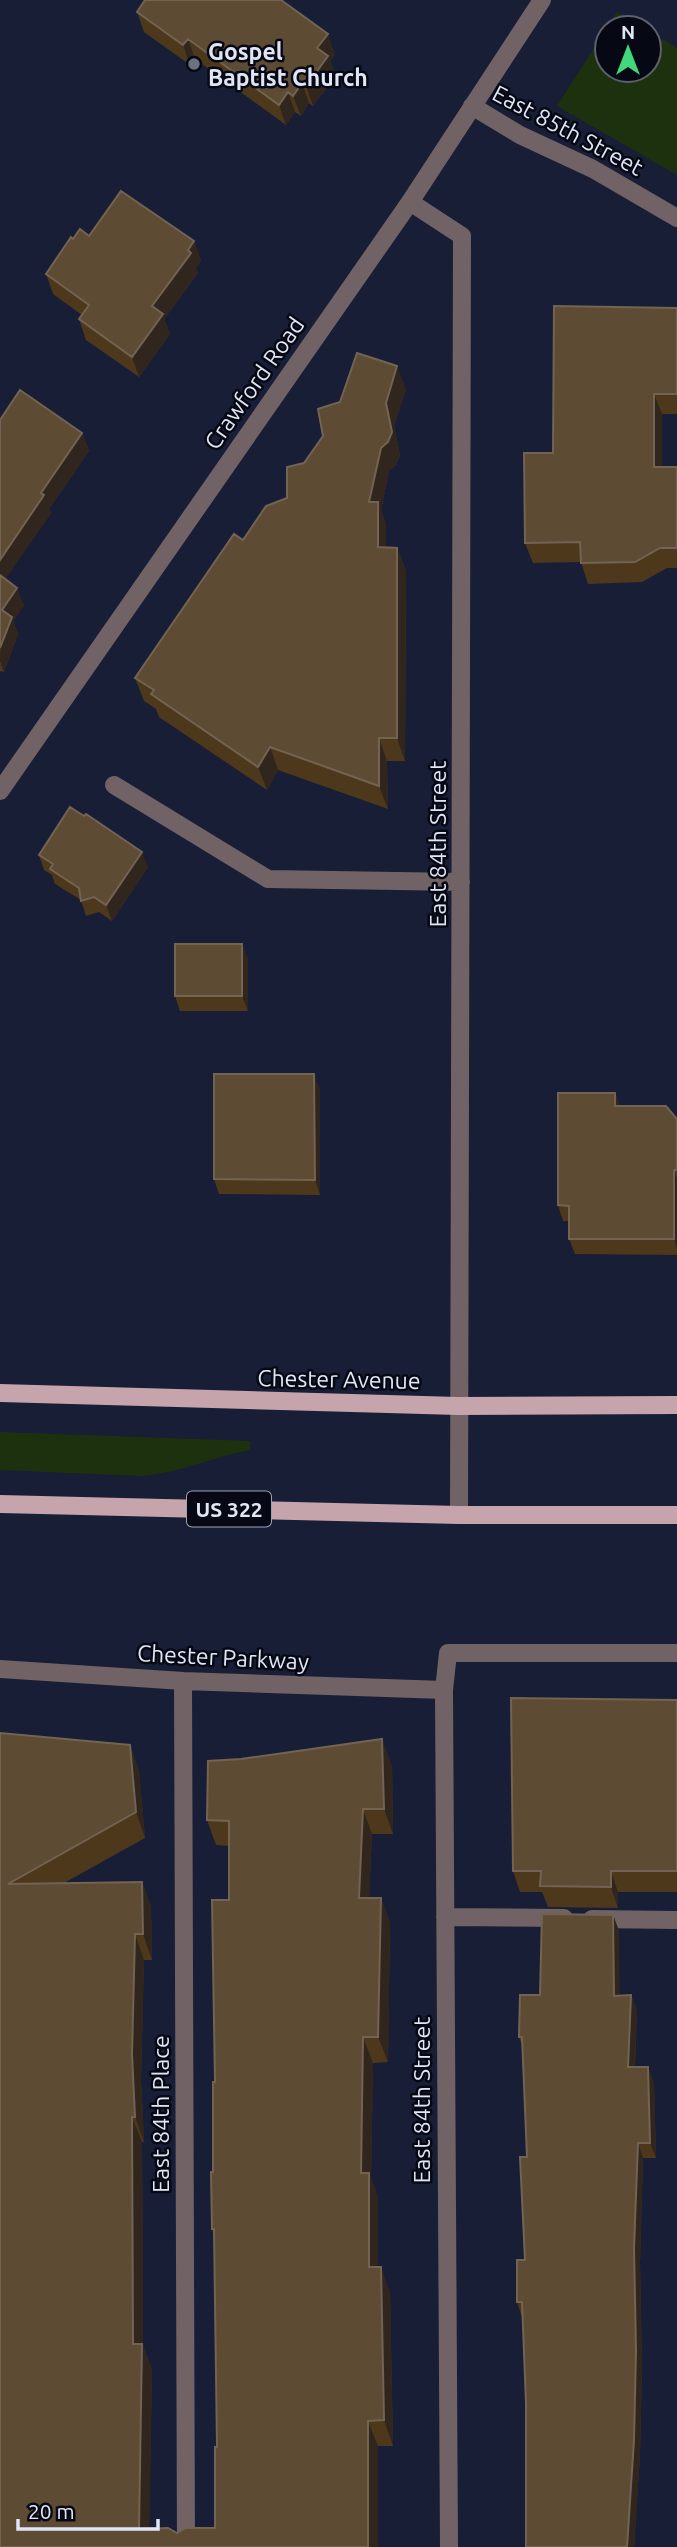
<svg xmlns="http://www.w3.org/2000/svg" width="677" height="2547" font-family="Ubuntu,sans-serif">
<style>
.green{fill:#1e310f}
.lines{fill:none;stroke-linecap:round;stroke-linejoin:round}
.minor{stroke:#716265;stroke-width:18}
.major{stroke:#c5a4ac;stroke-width:18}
.wall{fill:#4d381c}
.shaded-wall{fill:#31261d}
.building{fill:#5d4b34;stroke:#726352;stroke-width:2}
.worship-dot{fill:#6b7280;stroke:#060913;stroke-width:2.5}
.labels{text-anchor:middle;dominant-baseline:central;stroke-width:5;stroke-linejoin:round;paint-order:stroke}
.shield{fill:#060913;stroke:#9fa4b3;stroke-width:2}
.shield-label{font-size:21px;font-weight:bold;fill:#e1e6f7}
.poi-label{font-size:23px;font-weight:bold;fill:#e1e6f7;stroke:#060913;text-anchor:start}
.street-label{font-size:23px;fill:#e1e6f7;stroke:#060913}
</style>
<rect width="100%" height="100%" fill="#181e36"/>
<path class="green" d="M617,12L644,28H607V70H649V31L677,48V175L557,106Z
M0,1432L250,1441V1450C213,1457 179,1473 142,1476L0,1470Z"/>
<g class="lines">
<path class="minor" d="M472,106L520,135L593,169L677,218
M410,202L462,236L459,1515
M114,785L268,879L461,882
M0,791L410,202L542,0
M0,1669L183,1681L444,1690
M183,1681L186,2547
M445,1917L564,1918
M592,1919L677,1920
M449,2547L444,1690L448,1653H677"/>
<path class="major" d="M0,1393L458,1406L677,1405
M0,1504L459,1515H677"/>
</g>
<path class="wall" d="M137,12L335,54L330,61L336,76L313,106L309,103L301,116L295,112L286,125L195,59L190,65L144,32Z
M89,236L194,241L201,261L196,268L198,273L164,319L170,334L139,377L86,340L79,319L82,315L53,294L46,274L73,239Z
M677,308V414H662V467H677V568H667L642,582L588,584L581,562L533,563L525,543L553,453Z
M406,389L394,426L400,455L396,465L389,471L381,510L386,525V548H397L406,571L405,761H387L388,809L278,770L267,790L159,717L156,709L144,701L135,678L243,540L287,498L304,463L323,436L340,402Z
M0,420L82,433L89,451L49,509L51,513L5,579L24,605L13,621L18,634L4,672L0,671Z
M39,855L148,867L112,921L99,912L86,916L81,900L55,884L52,875L44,870Z
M242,944L248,960V1011H180L175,996Z
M320,1089V1195L219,1194L214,1179Z
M615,1093L620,1106L677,1119V1255L575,1254L569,1239V1221H563L558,1205Z
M677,1700V1892H618V1908L548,1907L542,1892H520L513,1871Z
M0,1733L130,1745L139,1771L145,1838L64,1883L142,1882L151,1907L152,1960H144L141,2080L144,2142H142L143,2345L152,2370L149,2528L177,2533L215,2528L217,2447L214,2236L212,2229L213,2172L215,2082L229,1900V1846L216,1845L207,1820L392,1765L393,1834H372L369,1898H381L390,1923L388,2062L373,2063L371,2178L378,2198V2267L390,2292L393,2446H378V2547H0Z
M613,1915L619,1931V1996L631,1995L637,2010L635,2067L654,2082L656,2158H643L640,2263L642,2366L640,2455L634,2547H526V2403L522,2317L517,2302L525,2260L527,2157L523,2048L519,2037L540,1995Z"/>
<path class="shaded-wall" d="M328,34L335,54L330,61L336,76L313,106L306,86L317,48Z
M188,39L195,59L190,65L183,45Z
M302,83L309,103L301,116L293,96Z
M288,92L295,112L286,125L279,105Z
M194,241L201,261L196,268L198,273L164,319L170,334L139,377L132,357L152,306Z
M397,366L406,389L394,426L400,455L396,465L389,471L381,510L386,525V570L378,547L369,502L381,448L386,403Z
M654,394L662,414V487L654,467Z
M82,433L89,451L49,509L51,513L0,587V560L41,493Z
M397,548L406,571L405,761L397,738Z
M17,588L24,605L13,621L18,634L4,672L0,661L2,610Z
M379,738L387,761L388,809L379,786Z
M270,747L278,770L267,790L258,767Z
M142,852L148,867L112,921L106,905Z
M242,944L248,960V1011L242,996Z
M314,1074L320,1089V1195L315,1180Z
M615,1093L621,1109L615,1106Z
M674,1170L677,1179V1249L674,1239Z
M382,1739L392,1765L393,1834L384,1809Z
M130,1745L139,1771L145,1838L136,1812Z
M363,1809L372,1834L368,1923L359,1898Z
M611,1871L618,1892V1908L611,1887Z
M142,1882L151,1907L152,1960L143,1934Z
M381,1898L390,1923L388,2062L378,2037Z
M613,1915L619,1931L620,2012L614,1996Z
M135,1934L144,1960L141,2080L144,2142L135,2117L132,2054Z
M631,1995L637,2010L634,2083L628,2067Z
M363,2037L373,2063L371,2178L378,2198V2292L369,2267L361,2173Z
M648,2067L654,2082L656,2158L650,2143Z
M132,2117L142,2142L143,2345L152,2370L149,2547L139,2529L133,2344Z
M638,2143L643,2158L640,2263L642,2366L640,2455L634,2547H627Z
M381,2267L390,2292L393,2446L384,2420Z
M368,2421L378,2446V2547H368Z"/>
<path class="building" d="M145,0H281L328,34L317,48L328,56L306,86L302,83L293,96L288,92L279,105L188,39L183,45L137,12Z
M121,191L194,241L188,250L191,253L152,306L163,314L132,357L79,319L89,305L46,274L71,237L73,239L80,229L89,236Z
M554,306L677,308V394H654V467H677V548H660L635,562L581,563L580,542L525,543L524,453H553Z
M357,353L397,366L386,403L392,432L388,442L381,448L369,502H378V547L397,548V738H379V786L270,747L258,767L151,694L154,690L135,678L234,534L243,540L266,506L287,498V467L304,463L323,436L318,409L340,402Z
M20,390L82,433L41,493L44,495L0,560V420Z
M0,575L17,588L2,610L12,617L0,648Z
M70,807L84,816L86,814L142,852L106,905L94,897L81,901L79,888L50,869L53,864L39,855Z
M175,944H242V996H175Z
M214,1074H314L315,1180L214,1179Z
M558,1093H615V1106H666L677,1119V1170H674V1239H569V1206L558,1205Z
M511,1698L677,1700V1871H611V1887L540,1886L541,1871H513Z
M0,1733L130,1745L136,1812L8,1884L142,1882L143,1934H135L132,2054L135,2117H132L133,2344H142L139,2529L168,2528L177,2533L186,2528H215V2447H217L214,2229H212L211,2172H213V2082H215L212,1900H229V1821L207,1820L208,1761L241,1759L382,1739L384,1809H363L359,1898H381L378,2037H363L361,2173H369V2267H381L384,2420L368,2421V2547H0Z
M542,1914L613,1915L614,1996L631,1995L628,2067H648L650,2143H638L634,2247L636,2351L634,2440L627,2547H526V2403L522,2302H517V2260H525L520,2157H527L522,2037H519L520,1995H540Z"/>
<circle class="worship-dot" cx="194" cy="64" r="7"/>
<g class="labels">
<rect class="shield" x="187" y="1491.5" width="84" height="35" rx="5"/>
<g class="shield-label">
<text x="229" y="1509">US 322</text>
</g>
<g class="poi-label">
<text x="208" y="51">Gospel<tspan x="208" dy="26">Baptist Church</tspan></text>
</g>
<g class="street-label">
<text transform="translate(568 130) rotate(28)">East 85th Street</text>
<text transform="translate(254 383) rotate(-55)">Crawford Road</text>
<text transform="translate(437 844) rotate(-90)">East 84th Street</text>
<text transform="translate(339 1379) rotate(1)">Chester Avenue</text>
<text transform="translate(223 1657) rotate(3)">Chester Parkway</text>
<text transform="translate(421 2100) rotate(-90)">East 84th Street</text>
<text transform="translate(160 2114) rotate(-90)">East 84th Place</text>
</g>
</g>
<g transform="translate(628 49)"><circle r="33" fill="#060913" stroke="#5e616e" stroke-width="2"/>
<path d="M0-5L12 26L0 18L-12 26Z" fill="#41d77c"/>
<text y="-10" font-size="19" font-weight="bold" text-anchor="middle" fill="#e1e6f7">N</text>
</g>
<path d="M18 2519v10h140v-10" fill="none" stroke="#e1e6f7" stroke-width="3.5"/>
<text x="28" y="2519" font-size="21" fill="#e1e6f7" stroke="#060913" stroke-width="5" paint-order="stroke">20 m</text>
</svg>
